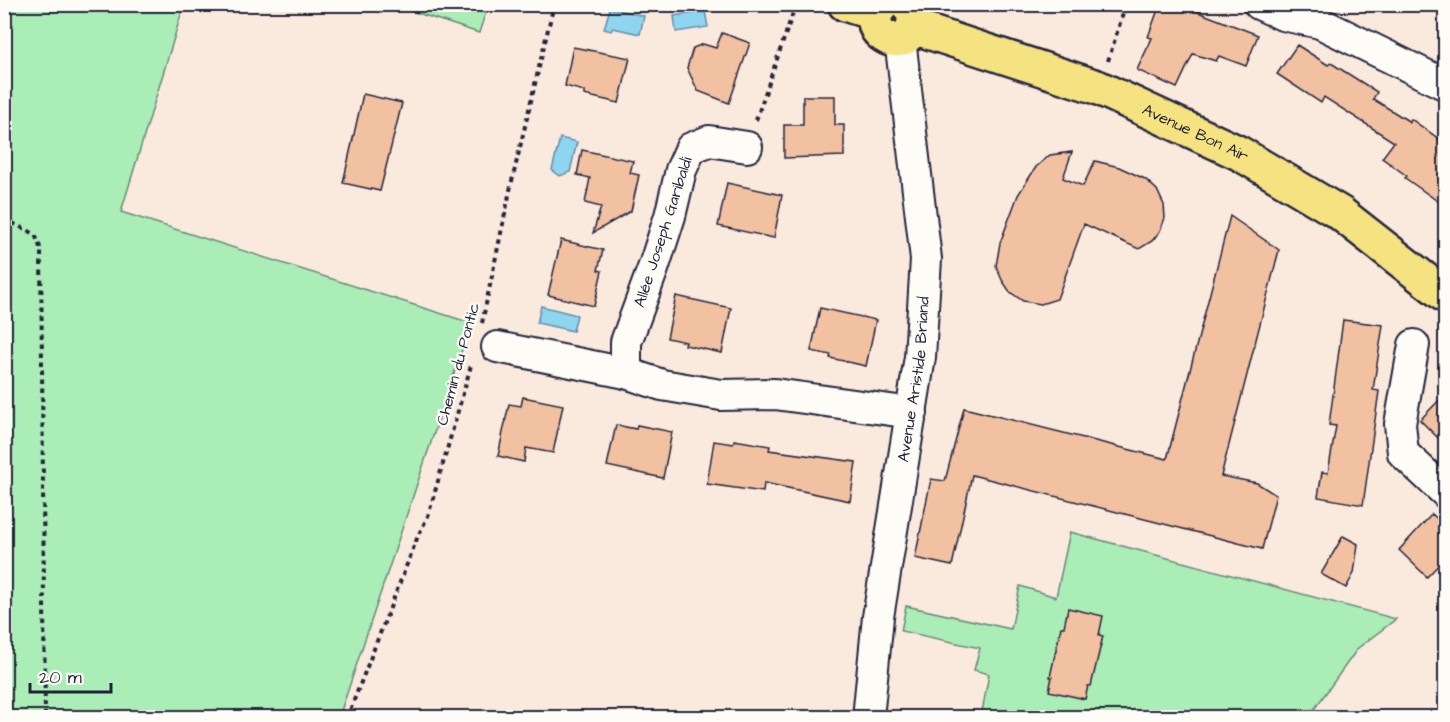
<svg xmlns="http://www.w3.org/2000/svg" width="1450" height="722" font-family="'Architects Daughter',sans-serif">
<style>
.green{fill:#abedb6;stroke:#668878;stroke-width:1.5}
.water{fill:#8fd5f0;stroke:#638da8;stroke-width:1.5}
.building{fill:#f2c1a2;stroke:#22223b;stroke-width:1.5}
.lines{fill:none;stroke-linecap:round;stroke-linejoin:round}
.minor-casing{stroke:#22223b;stroke-width:34}
.major-casing{stroke:#22223b;stroke-width:38}
.path{stroke:#22223b;stroke-width:4;stroke-dasharray:4.5 4.5;stroke-linecap:butt}
.minor{stroke:#fdfcf7;stroke-width:30}
.major{stroke:#f5e382;stroke-width:33}
.labels{text-anchor:middle;dominant-baseline:central;stroke-width:4.5;stroke-linejoin:round;paint-order:stroke}
.street-label{font-size:16px;fill:#22223b;stroke:#fdfcf7}
</style>
<rect width="100%" height="100%" fill="#faeade"/>
<filter id="ink" filterUnits="userSpaceOnUse"><feTurbulence type="fractalNoise" baseFrequency=".0167" numOctaves="2"/><feDisplacementMap in="SourceGraphic" scale="12" xChannelSelector="R" yChannelSelector="G"/><feConvolveMatrix kernelMatrix="1 2 1 2 8 2 1 2 1" color-interpolation-filters="sRGB"/></filter>
<g filter="url(#ink)">
<path class="green" d="M4,5H184L121,212L471,323L339,717H5Z
M393,5L488,4V5L479,33Z
M1070,532L1396,619L1358,648L1308,718L981,717L989,674L974,670L980,648L901,631L906,606L1011,629L1020,586L1056,597Z"/>
<path class="water" d="M610,8L644,16L640,34L613,28L611,31L604,29Z
M705,11L708,27L676,32L674,16Z
M560,138L577,142L570,172L560,176L552,170Z
M541,306L577,315L573,331L537,323Z"/>
<path class="building" d="M1160,4H1177L1258,35L1246,66L1219,56L1216,61L1193,54L1177,88L1137,70L1152,38L1148,37Z
M722,33L750,43L729,103L698,91L687,68L693,48L703,44L716,48Z
M1297,45L1328,65L1331,63L1377,92L1373,99L1410,122L1411,119L1446,144V207L1405,178L1407,176L1382,158L1394,142L1324,97L1321,103L1277,74Z
M573,47L630,58L619,103L584,95V91L565,86Z
M363,94L402,103L380,191L343,183Z
M803,96H835V125H844V156L784,158V125H803Z
M582,150L633,161L630,173L639,175L631,211L593,233L601,207L585,203L590,178L577,175Z
M1072,152L1063,178L1083,186L1095,161L1119,167L1145,179L1157,190L1164,205L1165,218L1160,231L1152,241L1139,249L1084,224L1057,299L1041,304L1023,301L1010,292L1002,280L996,266L1000,243L1018,195L1036,167L1050,155Z
M727,183L782,195L774,238L718,226Z
M1230,216L1279,250L1221,476L1257,483L1276,495L1262,549L972,475L952,566L915,558L931,479L945,481L964,408L1167,459Z
M561,240L603,250L598,270L602,271L594,306L548,295Z
M676,296L731,308L722,353L685,345L686,342L667,338Z
M820,308L876,320L866,366L830,358L831,355L811,351Z
M1343,320L1383,325L1373,390L1379,391L1363,505L1318,497L1322,472L1328,473L1336,426L1329,425Z
M1446,393V446L1420,420Z
M523,397L563,405L553,453L526,448L524,462L498,456L509,404L521,406Z
M616,425L636,429L637,425L672,432L663,478L607,466Z
M734,440L770,446L769,450L856,462L850,501L764,483L763,492L707,484L714,441L733,444Z
M1432,514L1446,527V557L1427,577L1399,550Z
M1343,536L1358,544L1354,573L1346,588L1321,574Z
M1068,608L1103,616L1099,635L1103,636L1091,686H1088L1085,699L1049,691L1052,677H1050L1061,627H1064Z"/>
<g class="lines">
<defs>
<g id="minor">
<path d="M1259,4L1283,15L1320,23L1446,85"/>
<path d="M747,147L709,141L691,148L681,170L670,216L654,266L626,342V373L662,385L721,395L775,394L912,413"/>
<path d="M1414,345L1400,424L1403,453L1446,493"/>
<path d="M497,347L626,373"/>
<path id="s1" d="M868,718L878,617L920,357L926,259L900,39"/>
</g>
<g id="major">
<path d="M845,4L876,14"/>
<path d="M883,4C856,29 903,57 913,26C916,18 913,10 906,4"/>
<path id="s2" d="M913,27L1097,87L1239,153L1340,213L1446,296"/>
</g>
</defs>
<use href="#minor" class="minor-casing"/>
<use href="#major" class="major-casing"/>
<path class="path" d="M1108,61L1126,4
M756,120L796,4
M4,219L35,234L41,250L45,718
M482,323L512,181L554,4
M65,718C81,711 94,713 110,718
M347,718L418,536L428,516L472,362"/>
<use href="#minor" class="minor"/>
<use href="#major" class="major"/>
</g>
</g>
<g class="labels">
<g class="street-label">
<text stroke="none"><textPath href="#s2" startOffset="302">Avenue Bon Air</textPath></text>
<text transform="translate(663 232) rotate(-72)">Allée Joseph Garibaldi</text>
<text transform="translate(458 364) rotate(-75)">Chemin du Pontic</text>
<text stroke="none"><textPath href="#s1" startOffset="342">Avenue Aristide Briand</textPath></text>
</g>
</g>
<rect width="1450" height="722" fill="none" stroke="#fdfcf7" stroke-width="24"/>
<rect x="12" y="12" width="1426" height="698" fill="none" stroke="#22223b" stroke-width="2" filter="url(#ink)"/>
<path d="M30 683v9h81v-9" fill="none" stroke="#22223b" stroke-width="3"/>
<text x="39" y="683" font-size="18" fill="#22223b" stroke="#fdfcf7" stroke-width="4.5" paint-order="stroke">20 m</text>
</svg>
